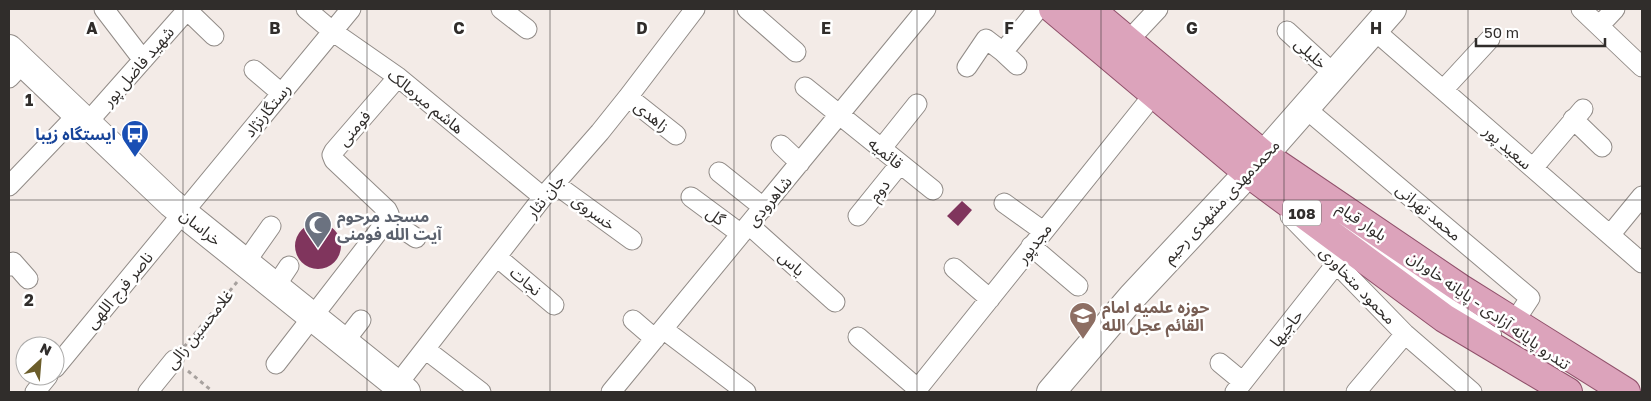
<svg xmlns="http://www.w3.org/2000/svg" width="1651" height="401" font-family="'Golos Text','Noto Sans Arabic',sans-serif">
<style>
.building{fill:#80355d}
.lines{fill:none;stroke-linecap:round;stroke-linejoin:round}
.service-casing{stroke:#918b87;stroke-width:12}
.minor-casing{stroke:#918b87;stroke-width:21}
.secondary-casing{stroke:#918b87;stroke-width:30}
.primary-casing{stroke:#90516b;stroke-width:30}
.path{stroke:#a7a19e;stroke-width:3;stroke-dasharray:4 4;stroke-linecap:butt}
.service{stroke:#fff;stroke-width:10}
.minor{stroke:#fff;stroke-width:19}
.secondary{stroke:#fff;stroke-width:28}
.primary{stroke:#dca3bb;stroke-width:28}
.grid{fill:none;stroke:#302d2b;stroke-width:1;stroke-opacity:0.55}
.labels{text-anchor:middle;dominant-baseline:central;stroke-width:5;stroke-linejoin:round;paint-order:stroke}
.shield{fill:#fff;stroke:#6e6c6b;stroke-width:1}
.shield-label{font-size:15px;font-weight:bold;fill:#302d2b}
.street-label{font-size:16px;fill:#302d2b;stroke:#fff}
.transit-label{font-size:16px;font-weight:bold;fill:#164399;stroke:#fff;text-anchor:end}
.worship-label{font-size:16px;font-weight:bold;fill:#5b616d;stroke:#fff;text-anchor:start}
.education-label{font-size:16px;font-weight:bold;fill:#785e54;stroke:#fff;text-anchor:start}
.grid-label{font-size:16px;text-anchor:middle;font-weight:bold;fill:#302d2b;stroke:#fff;stroke-width:5;stroke-linejoin:round;paint-order:stroke}
</style>
<rect width="100%" height="100%" fill="#f3ebe7"/>
<path class="building" d="M962,201L972,210L958,226L947,216Z
M295 246a23 23 0 1 1 46 0a23 23 0 1 1-46 0Z"/>
<g class="lines">
<defs>
<path id="service" d="M1331,217L1454,305L1496,334"/>
<path id="minor" d="M104,9L143,60
M186,9L214,36
M306,9L332,31L398,77L543,197
M501,9L527,29
M747,9L796,52
M1581,9L1642,67
M1599,26L1615,9
M1374,30L1642,263
M1287,31L1334,74
M1128,41L1158,9
M1003,52L1017,65
M967,67L986,39L1003,52L1038,9
M254,70L281,93
M9,78L24,62
M805,87L933,190
M1443,90L1490,39
M628,97L676,135
M1305,108L1530,298L1514,322
M1573,119L1602,147
M87,123L188,9
M781,145L800,163
M881,149L917,104
M1533,168L1583,109
M719,172L764,208
M555,184L632,240
M9,186L78,114
M691,197L741,234
M1004,203L1043,231
M858,216L900,164
M1290,216L1405,334L1472,392
M388,219L416,238
M749,225L835,302
M1610,235L1642,196
M1031,246L1078,286
M497,257L554,305
M245,263L271,226
M9,266L13,262L28,279
M954,268L990,299
M275,287L289,266
M633,320L655,339
M663,329L746,392
M858,337L918,389
M344,342L361,320
M425,349L481,392
M1220,363L1243,382
M276,364L388,219L389,214L387,210L334,160L332,155L334,151L398,77
M55,368L351,9
M397,385L543,197L600,132L628,97L695,9
M35,392L48,376
M148,392L174,360
M611,392L926,9
M915,392L1154,94
M1235,392L1336,264
M1356,392L1405,334"/>
<path id="secondary" d="M9,49L171,203L406,392
M1051,392L1132,297L1248,173L1392,9"/>
<path id="primary" d="M1053,9L1248,173L1444,318L1568,392
M1090,9L1264,155L1460,288L1626,392"/>
</defs>
<use href="#service" class="service-casing"/>
<use href="#minor" class="minor-casing"/>
<use href="#secondary" class="secondary-casing"/>
<use href="#primary" class="primary-casing"/>
<path class="path" d="M184,347L237,282
M188,371L212,391"/>
<use href="#service" class="service"/>
<use href="#minor" class="minor"/>
<use href="#secondary" class="secondary"/>
<use href="#primary" class="primary"/>
</g>
<path class="grid" d="M183,9V392M367,9V392M550,9V392M734,9V392M917,9V392M1101,9V392M1284,9V392M1468,9V392M9,200H1642"/>
<defs>
<symbol id="bus-pin" viewBox="-11 -11 22 30"><path d="M0 17L-7.5 6A9.5 9.5 0 1 1 7.5 6Z" fill="#1a4fb4" stroke="#fff"/><path d="M-5-6H5V4H4V6H2V4H-2V6H-4V4H-5ZM-3.5-4V0h7V-4ZM-3.5 1.2v1.5H-2V1.2ZM2 1.2v1.5H3.5V1.2Z" fill="#fff"/></symbol>
<symbol id="mosque-pin" viewBox="-11 -11 22 30"><path d="M0 17L-7.5 6A9.5 9.5 0 1 1 7.5 6Z" fill="#6b7280" stroke="#fff"/><path d="M3.5-4.9A6 6 0 1 0 3.5 4.9A5 5 0 1 1 3.5-4.9Z" fill="#fff"/></symbol>
<symbol id="university-pin" viewBox="-11 -11 22 30"><path d="M0 17L-7.5 6A9.5 9.5 0 1 1 7.5 6Z" fill="#8d6e63" stroke="#fff"/><path d="M0-5L7-2L0 1L-7-2ZM-4 1L0 2.5L4 1V4Q0 6-4 4Z" fill="#fff"/></symbol>
</defs>
<g fill-rule="evenodd">
<use href="#bus-pin" x="119" y="118" width="32" height="43"/>
<use href="#mosque-pin" x="302" y="209" width="32" height="43"/>
<use href="#university-pin" x="1067" y="300" width="32" height="43"/>
</g>
<g class="labels">
<rect class="shield" x="1283" y="200.5" width="38" height="25" rx="4"/>
<g class="shield-label">
<text x="1302" y="213">108</text>
</g>
<g class="street-label">
<text transform="translate(1311 53) rotate(42)">خلیلی</text>
<text transform="translate(138 66) rotate(-49)">شهید فاضل پور</text>
<text transform="translate(426 101) rotate(39)">هاشم میرمالک</text>
<text transform="translate(267 110) rotate(-51)">رستگارنژاد</text>
<text transform="translate(652 116) rotate(39)">زاهدی</text>
<text transform="translate(354 128) rotate(-49)">فومنی</text>
<text transform="translate(1508 147) rotate(41)">سعید پور</text>
<text transform="translate(886 153) rotate(39)">قائمیه</text>
<text transform="translate(879 190) rotate(-51)">دوم</text>
<text transform="translate(545 196) rotate(-51)">جان نثار</text>
<text transform="translate(769 201) rotate(-50)">شاهرودی</text>
<text transform="translate(1221 201) rotate(-47)">محمدمهدی مشهدی رحیم</text>
<text transform="translate(594 212) rotate(36)">خسروی</text>
<text transform="translate(1429 212) rotate(40)">محمد تهرانی</text>
<text transform="translate(716 216) rotate(37)">گل</text>
<text transform="translate(1362 221) rotate(34)">بلوار قیام</text>
<text transform="translate(201 227) rotate(39)">خراسان</text>
<text transform="translate(1034 243) rotate(-52)">مجدپور</text>
<text transform="translate(792 263) rotate(42)">یاس</text>
<text transform="translate(526 281) rotate(40)">نجات</text>
<text transform="translate(1358 285) rotate(46)">محمود متخاوری</text>
<text transform="translate(119 290) rotate(-50)">ناصر فرج اللهی</text>
<text transform="translate(1489 310) rotate(35)">تندرو پایانه آزادی - پایانه خاوران</text>
<text transform="translate(1286 328) rotate(-52)">حاجیها</text>
<text transform="translate(199 329) rotate(-51)">غلامحسین زالی</text>
</g>
<g class="transit-label">
<text x="116" y="134">ایستگاه زیبا</text>
</g>
<g class="worship-label">
<text x="337" y="216">مسجد مرحوم<tspan x="337" dy="18">آیت الله فومنی</tspan></text>
</g>
<g class="education-label">
<text x="1102" y="307">حوزه علمیه امام<tspan x="1102" dy="18">القائم عجل الله</tspan></text>
</g>
</g>
<g class="grid-label">
<text x="92" y="34">A</text>
<text x="275" y="34">B</text>
<text x="459" y="34">C</text>
<text x="642" y="34">D</text>
<text x="826" y="34">E</text>
<text x="1009" y="34">F</text>
<text x="1192" y="34">G</text>
<text x="1376" y="34">H</text>
<text x="29" y="106">1</text>
<text x="29" y="306">2</text>
</g>
<rect width="1651" height="401" fill="none" stroke="#302d2b" stroke-width="20"/>
<g transform="translate(40 361) rotate(26)"><circle r="24" fill="#ffffff" stroke="#acabaa"/>
<path d="M0-4L9 19L0 12L-9 19Z" fill="#6b5d2a"/>
<text y="-8" font-size="14" font-weight="bold" text-anchor="middle" fill="#302d2b">N</text>
</g>
<path d="M1476 38v8h129v-8" fill="none" stroke="#302d2b" stroke-width="2.5"/>
<text x="1484" y="38" font-size="15" fill="#302d2b" stroke="#ffffff" stroke-width="4" paint-order="stroke">50 m</text>
</svg>
